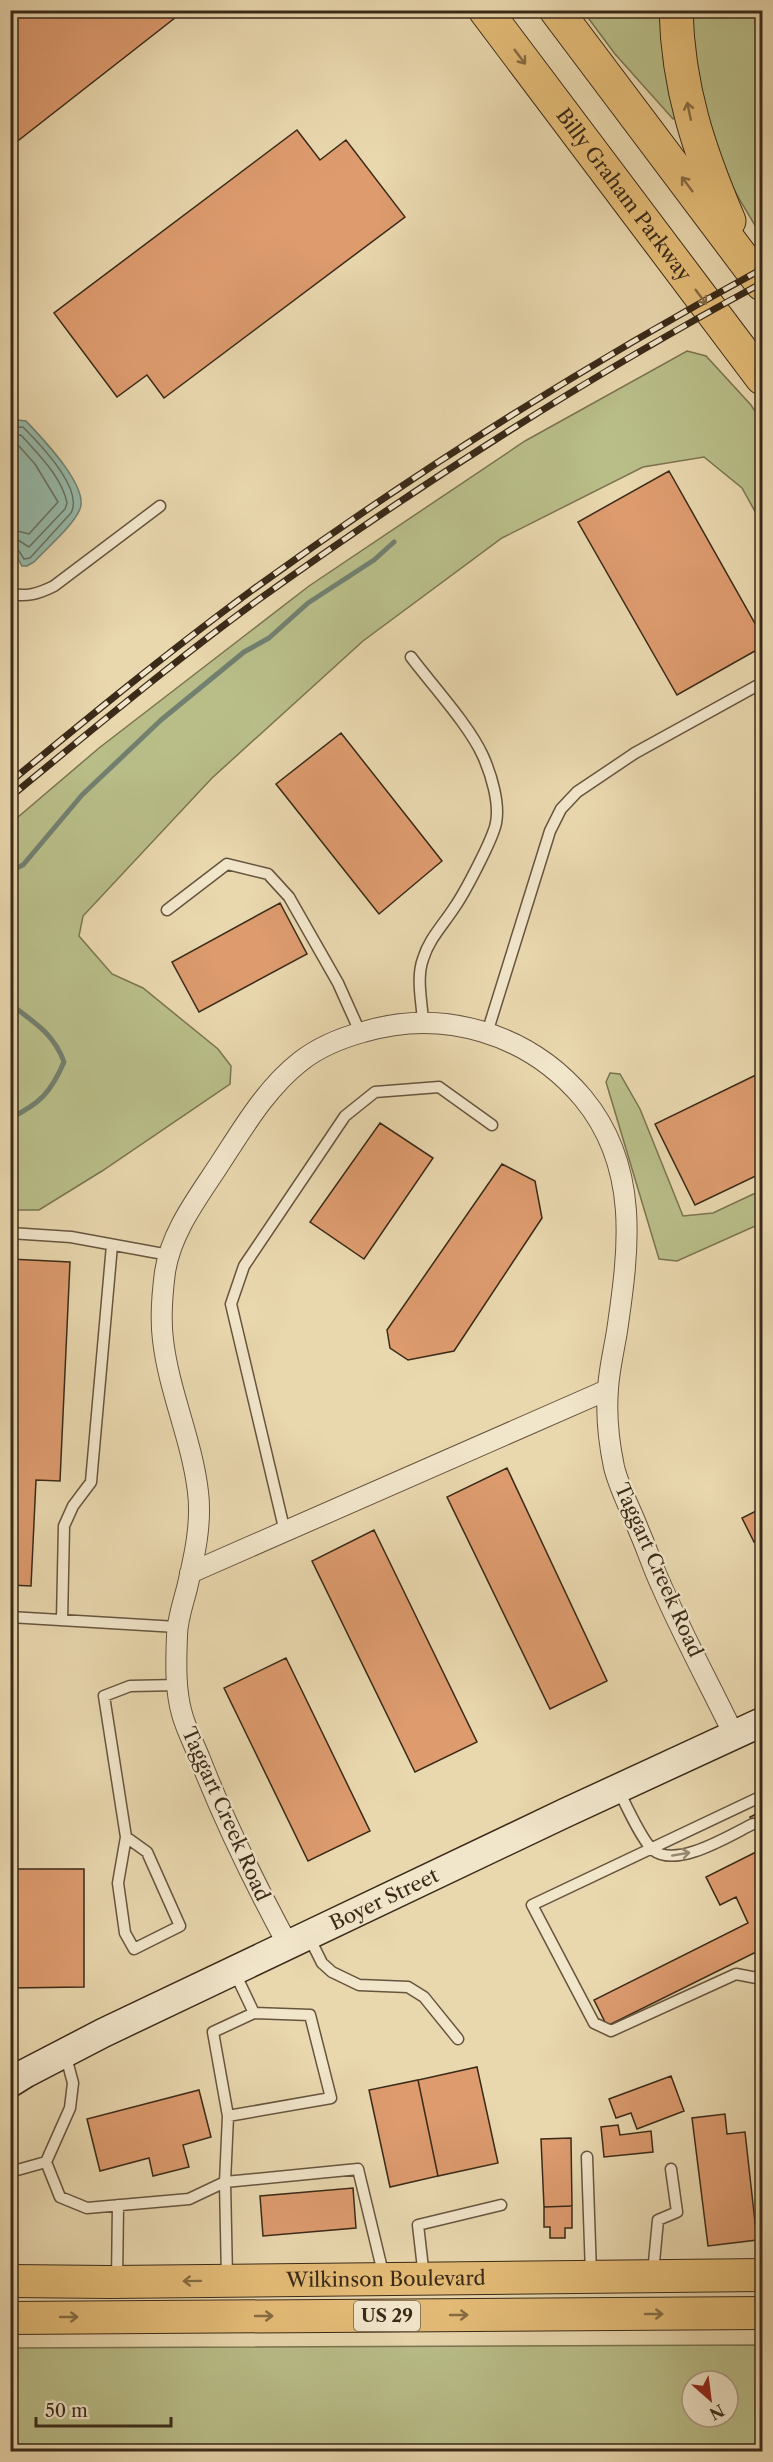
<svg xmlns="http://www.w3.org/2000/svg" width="773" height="2462" font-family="'Libre Caslon Text',serif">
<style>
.green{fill:#b9be89;stroke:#7a7450;stroke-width:1.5;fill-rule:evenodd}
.water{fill:#97baaa;stroke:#728070;stroke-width:1.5}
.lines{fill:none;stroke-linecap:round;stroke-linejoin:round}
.shore{stroke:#687261;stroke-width:1.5}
.stream{stroke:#728070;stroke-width:5}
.building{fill:#dd9b6e;stroke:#3a2a18;stroke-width:1.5}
.service-casing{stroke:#66553e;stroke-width:13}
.minor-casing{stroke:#66553e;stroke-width:22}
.secondary-casing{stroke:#3a2a18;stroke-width:31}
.primary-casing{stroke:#3a2a18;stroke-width:34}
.trunk-casing{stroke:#3a2a18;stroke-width:35}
.service{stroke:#f1e5ca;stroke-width:10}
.minor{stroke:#f1e5ca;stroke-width:20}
.secondary{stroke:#f1e5ca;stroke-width:28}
.primary{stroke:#e4bc77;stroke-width:32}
.trunk{stroke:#e4bc77;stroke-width:33}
.rail-casing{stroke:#3a2a18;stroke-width:7}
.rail{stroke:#f1e5ca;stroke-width:4.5;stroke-dasharray:14;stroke-linecap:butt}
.oneway{stroke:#866c43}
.oneway2{stroke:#968871}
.labels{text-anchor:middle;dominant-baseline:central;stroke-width:4.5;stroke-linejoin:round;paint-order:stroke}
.shield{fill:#f1e5ca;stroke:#71624d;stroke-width:1.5}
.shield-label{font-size:18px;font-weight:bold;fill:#3a2a18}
.street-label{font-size:20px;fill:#3a2a18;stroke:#f1e5ca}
</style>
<rect width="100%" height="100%" fill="#e9d7ae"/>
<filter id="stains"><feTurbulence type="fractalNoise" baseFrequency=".00333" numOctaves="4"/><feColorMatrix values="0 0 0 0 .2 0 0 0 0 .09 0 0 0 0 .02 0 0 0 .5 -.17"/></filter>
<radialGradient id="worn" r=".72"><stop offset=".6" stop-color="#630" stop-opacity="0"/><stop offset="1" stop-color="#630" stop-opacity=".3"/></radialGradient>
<path class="green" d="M583,11H666L679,113L673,119L615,54Z
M685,11H762V237L741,202L722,167L704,124Z
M687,351L706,356L751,405L762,422V524L742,488L704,457L643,467L502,538L363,641L212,778L83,916L79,936L112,974L143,988L218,1049L231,1066L230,1084L102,1171L39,1210H11V823L99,748L309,586L525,441Z
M610,1073L620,1074L640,1109L683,1216L713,1213L762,1190V1223L677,1261L659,1259L606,1082Z
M762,2345V2451H11V2348ZM692,2381H728V2417H692Z"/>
<path class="water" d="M17,420L26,421C41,437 89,486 80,509C73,526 47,548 34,562L27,566H22L11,546V423Z"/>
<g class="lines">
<path class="shore" d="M10,428L23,427C40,444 84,489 71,513L30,558L24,559L17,548L10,546
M10,436L21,435C38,454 62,477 67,503L65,509L29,547L18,540L10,538
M10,445H18L35,464L58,502L29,534L10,529"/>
<path class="stream" d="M10,871L23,865L82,795L161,720L244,652L269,638L308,603L374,560L394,542
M10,1004C34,1022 54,1034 64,1062C51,1092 40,1104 10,1118"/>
</g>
<path class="building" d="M10,10H185L10,147Z
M297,130L320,160L346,140L405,217L164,398L147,375L117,397L54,313Z
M669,471L762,636V647L677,695L578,522Z
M341,733L442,861L379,914L276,784Z
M280,903L307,954L199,1012L172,962Z
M762,1072V1173L695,1205L655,1124Z
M380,1123L433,1158L364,1259L310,1222Z
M502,1164L535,1181L542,1218L454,1351L408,1360L390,1348L387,1330Z
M10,1259L70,1262L60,1481L36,1480L31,1586L10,1585Z
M507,1468L607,1681L550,1709L447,1497Z
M762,1508V1540V1538L754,1542L742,1518Z
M374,1530L477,1742L415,1772L312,1561Z
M286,1658L370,1831L308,1861L224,1688Z
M762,1811V1843L750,1817Z
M762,1849V1960L758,1951L607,2026L594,2000L748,1923L736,1897L720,1905L706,1877Z
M10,1869H84V1987L10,1988Z
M477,2067L498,2163L438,2176L418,2080Z
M671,2076L684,2111L637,2129L631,2113L616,2118L609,2099Z
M418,2080L438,2176L390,2187L369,2090Z
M199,2090L211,2137L183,2145L189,2167L153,2176L149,2158L100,2171L87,2119Z
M725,2114L727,2134L745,2132L757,2240L708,2246L692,2118Z
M618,2125L620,2135L651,2131L653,2152L604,2157L601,2127Z
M571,2138L572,2206L544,2207L541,2139Z
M353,2188L356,2228L263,2236L260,2196Z
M572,2206V2228H565V2238H550V2227H544V2207Z"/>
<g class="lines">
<defs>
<path id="service" d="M10,594C27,597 38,594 54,586L160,506
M411,657C432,685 469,725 483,756C491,774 500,803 496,823C493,839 464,894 454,908C443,925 429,939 423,959C416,978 422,1002 423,1022
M167,910L227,864L268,874L289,897L338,983L360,1032
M487,1033L550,831L561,809L577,792L635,753L762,683
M10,1233L71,1237L169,1255
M285,1532L231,1304L244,1266L345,1116L375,1092L439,1087L492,1125
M10,1617L177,1627
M62,1620L64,1526L73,1506L91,1482L112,1245
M618,1789C625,1803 642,1841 653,1850C677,1869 730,1835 753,1824
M762,1796L532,1905L594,2023L611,2031L736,1974L762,1979
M126,1837L147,1852L180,1926L134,1949L125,1933L118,1883L126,1837L104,1696L130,1686L178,1685
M308,1935L322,1963L332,1972L359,1985L408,1987L424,1997L458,2039
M65,2053L73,2083L70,2108L46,2162L60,2197L87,2208L189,2199L225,2182L358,2169L384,2277
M228,2116L331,2098L310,2015L254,2013L234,1971
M587,2157L591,2274
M10,2172L46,2162
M653,2273L658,2220L677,2212L671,2169
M424,2277L418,2225L501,2205
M227,2279L225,2182L228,2116L213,2032L254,2013
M117,2280L118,2205"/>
<path id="minor" d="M190,1573L607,1390
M288,1945C255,1884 225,1823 200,1759C194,1744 186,1729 182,1714C175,1690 176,1661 177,1636C177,1620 183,1604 187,1588C194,1558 202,1524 198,1492C192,1440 169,1392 163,1340C160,1317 162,1295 165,1272C171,1233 196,1200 217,1168C242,1130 265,1089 301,1061C319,1047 341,1038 363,1032C443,1008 528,1033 583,1098C640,1167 629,1249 617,1331C614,1350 609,1370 608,1389C606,1413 609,1443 614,1467C619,1488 631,1510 639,1531C647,1549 653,1568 661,1585C683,1636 710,1685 734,1735"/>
<g id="secondary">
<path id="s1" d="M10,2083L26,2073L103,2033L565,1813L762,1722"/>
</g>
<g id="primary">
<path id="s2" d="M10,2281L110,2282L762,2275"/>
<path d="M10,2318L762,2313"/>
</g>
<g id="trunk">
<path id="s3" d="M485,10L762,378"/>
<path d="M556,10L762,284"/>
<path d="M676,10C678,89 699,150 729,221"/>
</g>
</defs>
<use href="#service" class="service-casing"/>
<use href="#minor" class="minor-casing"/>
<use href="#secondary" class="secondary-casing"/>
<use href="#primary" class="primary-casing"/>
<use href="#trunk" class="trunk-casing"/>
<use href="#service" class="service"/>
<use href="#minor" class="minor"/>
<use href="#secondary" class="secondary"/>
<use href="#primary" class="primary"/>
<use href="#trunk" class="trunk"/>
<defs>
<path id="rail" d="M10,782C89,717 168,652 251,591C414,473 585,365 762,269
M10,797C92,730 173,662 258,600C420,484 587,377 762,283"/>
</defs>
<use href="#rail" class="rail-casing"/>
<use href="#rail" class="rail"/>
</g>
<defs><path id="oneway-shaft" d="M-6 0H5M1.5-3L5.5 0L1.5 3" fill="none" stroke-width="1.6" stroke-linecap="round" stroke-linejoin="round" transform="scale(1.5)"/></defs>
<g class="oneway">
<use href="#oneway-shaft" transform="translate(520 57) rotate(53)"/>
<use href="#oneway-shaft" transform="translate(689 111) rotate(-102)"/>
<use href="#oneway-shaft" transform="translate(687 184) rotate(-127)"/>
<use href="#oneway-shaft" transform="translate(701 297) rotate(53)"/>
<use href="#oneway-shaft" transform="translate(192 2281) rotate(179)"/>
<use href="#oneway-shaft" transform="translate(654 2314)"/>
<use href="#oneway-shaft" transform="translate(459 2315)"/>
<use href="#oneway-shaft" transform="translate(264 2316)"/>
<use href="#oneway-shaft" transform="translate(69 2317)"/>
</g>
<use class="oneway2" href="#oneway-shaft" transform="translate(681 1854) rotate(-10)"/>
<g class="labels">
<rect class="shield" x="354" y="2301" width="66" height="30" rx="4.5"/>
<g class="shield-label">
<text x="387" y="2316">US 29</text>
</g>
<g class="street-label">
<text stroke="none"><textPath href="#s3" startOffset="231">Billy Graham Parkway</textPath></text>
<text transform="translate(659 1570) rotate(66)">Taggart Creek Road</text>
<text transform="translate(226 1814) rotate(66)">Taggart Creek Road</text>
<text stroke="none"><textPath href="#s1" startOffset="417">Boyer Street</textPath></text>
<text stroke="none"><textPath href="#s2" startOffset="376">Wilkinson Boulevard</textPath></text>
</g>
</g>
<rect width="773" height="2462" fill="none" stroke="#e9d7ae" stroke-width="36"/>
<rect x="12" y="12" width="749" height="2438" fill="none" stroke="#3a2a18" stroke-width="3"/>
<rect x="18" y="18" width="737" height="2426" fill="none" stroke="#3a2a18" stroke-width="1.5"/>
<g transform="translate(710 2399) rotate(152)"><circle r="28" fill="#f1e5ca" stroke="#a89a83" stroke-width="1.5"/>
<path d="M0-4.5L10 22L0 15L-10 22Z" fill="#8f2418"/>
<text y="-9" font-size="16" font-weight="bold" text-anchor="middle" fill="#3a2a18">N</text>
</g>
<path d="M36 2417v9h135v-9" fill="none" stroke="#3a2a18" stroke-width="3"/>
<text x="45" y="2417" font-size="18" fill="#3a2a18" stroke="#f1e5ca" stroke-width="4.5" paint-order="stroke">50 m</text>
<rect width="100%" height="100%" filter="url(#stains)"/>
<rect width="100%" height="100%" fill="url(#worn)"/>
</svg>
